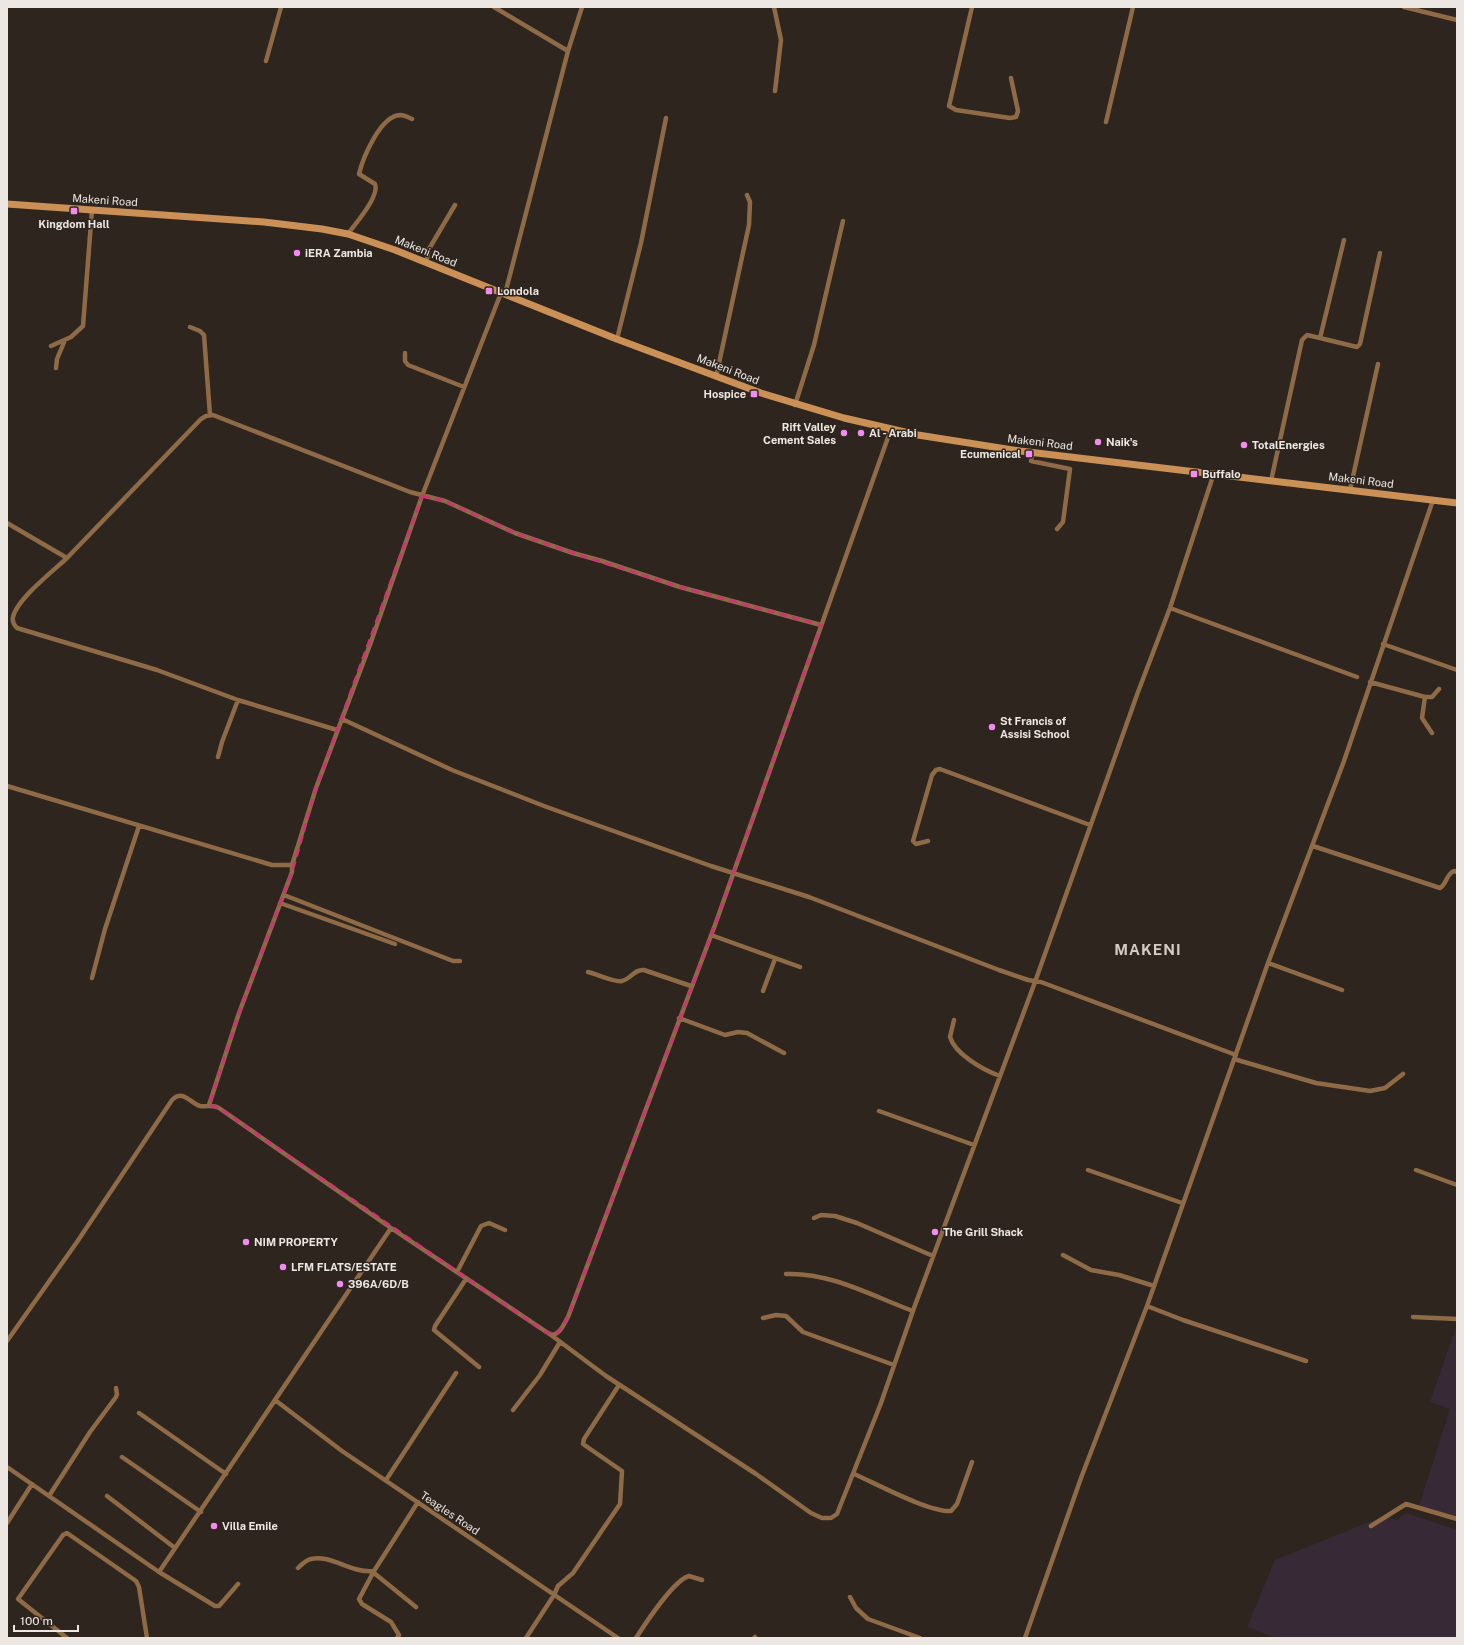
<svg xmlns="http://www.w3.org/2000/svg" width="1464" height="1645" font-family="'Public Sans',sans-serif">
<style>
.commercial{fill:#372936}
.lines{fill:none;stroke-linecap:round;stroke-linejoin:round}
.street{stroke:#8f6a47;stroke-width:4.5}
.secondary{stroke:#cb9055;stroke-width:7}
.marked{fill:none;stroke:#c8376f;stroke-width:3;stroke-dasharray:8 5;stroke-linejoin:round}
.poi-dot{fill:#f38af1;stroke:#2d251e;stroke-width:1.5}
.labels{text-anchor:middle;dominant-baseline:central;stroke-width:3;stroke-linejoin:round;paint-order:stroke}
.street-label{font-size:11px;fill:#ece7e2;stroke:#2d251e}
.poi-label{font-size:11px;font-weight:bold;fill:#ece7e2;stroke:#2d251e;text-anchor:start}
.district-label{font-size:15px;font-weight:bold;letter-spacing:1px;fill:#d5cbc2;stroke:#2d251e}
</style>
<rect width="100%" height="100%" fill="#2d251e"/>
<path class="commercial" d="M1456,1327H1457V1517L1419,1506L1450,1409L1430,1402Z
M1406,1513L1457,1530V1638H1276L1247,1627L1275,1560L1384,1516L1397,1520Z"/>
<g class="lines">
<path class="street" d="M494,7L568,51
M774,7L781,40L775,91
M972,7L949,106L956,110L1010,118L1016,117L1018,111L1011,78
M1404,7L1457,20
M266,61L281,7
M1106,122L1133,7
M348,234C355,224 380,196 375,184L359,174C363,158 380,116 400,115C404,115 408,117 412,119
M426,263L429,249L455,205
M505,294L568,51L582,7
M190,327L200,331L204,335L210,415
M1320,338L1357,347L1360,344L1380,253
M617,339L641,243L666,118
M51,346L71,337L83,326L92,210
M405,353V361L408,365L464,387
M56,368L57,359L65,340
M716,377L749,225L750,202L747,195
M795,405L814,345L843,221
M1033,452L1031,461L1070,469L1063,522L1057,529
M1271,481L1302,340L1307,335L1320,338L1344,240
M1350,490L1378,364
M7,523L67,558C53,571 17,599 13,617C12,621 14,625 17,628L157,670L238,700L337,730
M67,558L201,419L206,416L213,415L410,492L445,501L515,533L573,553L602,561L680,587L821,625
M1170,608L1357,677
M1383,644L1457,670
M1370,682L1425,697H1432L1439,689
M1425,697L1422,718L1432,733
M342,719L452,770L544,806L711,866L809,897L999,970L1028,980L1041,982L1236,1055
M218,757L222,742L238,700
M7,786L272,865H292L316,788L371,642L422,496L501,293
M928,841L916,844L913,841L932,775L936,770L940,769L1090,825
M1313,846L1440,888C1447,884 1446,874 1454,871L1457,872
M284,895L453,961H460
M280,903L395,944
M711,935L800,967
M1268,963L1342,990
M588,972C597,974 615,983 622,981C631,979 634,969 644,970L691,986
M92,978L105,929L139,826
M763,991L775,959
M679,1018L725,1035L738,1032L747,1033L784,1053
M954,1020L950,1037C955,1054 983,1070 1000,1076
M1234,1059L1316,1083L1370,1091L1385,1088L1403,1074
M209,1105L239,1013L292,872V865
M879,1111L974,1145
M1088,1170L1182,1203
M1416,1170L1457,1185
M814,1218L821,1215L835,1216L857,1223L933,1256
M1063,1255L1091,1270L1119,1275L1154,1286
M457,1272L481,1226L489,1223L505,1230
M786,1274C830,1272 872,1296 913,1311
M466,1279L435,1326L434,1330L479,1367
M1147,1306L1183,1320L1306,1361
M1413,1317L1457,1319
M763,1318L776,1315L786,1316L803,1332L894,1365
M551,1335C561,1334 563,1325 568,1317L715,925L891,429
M7,1341L77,1242L172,1100C183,1089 190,1103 200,1106C207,1107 213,1104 219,1108L391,1228L551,1335L606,1376L756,1474L811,1513L822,1518H831L837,1514L881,1403L914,1308L1035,982L1138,692L1170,608L1214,473
M275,1400L342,1451L618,1638
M513,1410L540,1375L560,1342
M139,1413L226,1474
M122,1457L201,1512
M7,1467L159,1572L391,1228
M854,1474C875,1483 930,1513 951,1511L957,1504L972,1462
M386,1480L456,1373
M49,1496L90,1432L116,1397L117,1394L116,1388
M107,1496L175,1548
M7,1523L32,1484
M1371,1526L1406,1504L1457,1519
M298,1568C302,1564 306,1560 311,1559C331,1554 352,1574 374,1571
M159,1572L215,1606H219L238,1584
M374,1573L416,1607
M850,1597L856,1608L868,1619L920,1638
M67,1638L18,1599L63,1535L67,1533L136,1581L139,1587L147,1638
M397,1638L399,1635L391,1622L362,1604L359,1599L374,1571L418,1502
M526,1638L554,1595L558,1586L573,1573L620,1504L622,1471L583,1444L584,1439L619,1385
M636,1638C645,1624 674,1580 689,1576L702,1580
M754,1638L755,1637
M1025,1638L1081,1478L1147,1306L1268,963L1344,761L1433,500"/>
<path class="secondary" d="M7,204L264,222L322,229L348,234L395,250L614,338L761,393L844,418L918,435L1020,451L1457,503"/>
</g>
<path class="marked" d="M422,496L445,501L515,533L573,553L680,587L821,625L715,925L568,1317L557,1334L545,1332L219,1108L209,1105L239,1013L292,872L316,788Z"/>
<g class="poi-dot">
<rect x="70" y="207" width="8" height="8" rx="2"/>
<circle cx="297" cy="253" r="4"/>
<rect x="485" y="287" width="8" height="8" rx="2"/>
<rect x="750" y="390" width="8" height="8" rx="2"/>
<circle cx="844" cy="433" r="4"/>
<circle cx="861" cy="433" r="4"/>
<circle cx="1098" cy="442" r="4"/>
<circle cx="1244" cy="445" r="4"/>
<rect x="1025" y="450" width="8" height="8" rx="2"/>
<rect x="1190" y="470" width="8" height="8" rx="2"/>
<circle cx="992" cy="727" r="4"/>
<circle cx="935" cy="1232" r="4"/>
<circle cx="246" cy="1242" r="4"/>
<circle cx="283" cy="1267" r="4"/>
<circle cx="340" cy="1284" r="4"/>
<circle cx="214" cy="1526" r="4"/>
</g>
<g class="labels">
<g class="street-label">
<text transform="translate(105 200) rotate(4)">Makeni Road</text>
<text transform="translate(426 251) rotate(22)">Makeni Road</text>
<text transform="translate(728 369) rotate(21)">Makeni Road</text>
<text transform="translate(1040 442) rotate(7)">Makeni Road</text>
<text transform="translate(1361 480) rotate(7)">Makeni Road</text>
<text transform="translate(450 1513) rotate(34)">Teagles Road</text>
</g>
<g class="poi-label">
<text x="74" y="224" text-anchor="middle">Kingdom Hall</text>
<text x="305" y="253">iERA Zambia</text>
<text x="497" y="291">Londola</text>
<text x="746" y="394" text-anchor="end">Hospice</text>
<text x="836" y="427" text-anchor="end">Rift Valley<tspan x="836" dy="13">Cement Sales</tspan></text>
<text x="869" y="433">Al - Arabi</text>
<text x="1106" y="442">Naik's</text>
<text x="1252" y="445">TotalEnergies</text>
<text x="1021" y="454" text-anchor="end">Ecumenical</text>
<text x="1202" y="474">Buffalo</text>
<text x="1000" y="721">St Francis of<tspan x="1000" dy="13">Assisi School</tspan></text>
<text x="943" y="1232">The Grill Shack</text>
<text x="254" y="1242">NIM PROPERTY</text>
<text x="291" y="1267">LFM FLATS/ESTATE</text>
<text x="348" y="1284">396A/6D/B</text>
<text x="222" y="1526">Villa Emile</text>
</g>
<g class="district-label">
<text x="1148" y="949">MAKENI</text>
</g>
</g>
<rect width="1464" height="1645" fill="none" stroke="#ece7e2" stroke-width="16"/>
<path d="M14 1625v6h64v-6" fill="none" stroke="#ece7e2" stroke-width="2"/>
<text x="20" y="1625" font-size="12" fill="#ece7e2" stroke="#2d251e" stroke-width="3" paint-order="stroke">100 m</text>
</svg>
